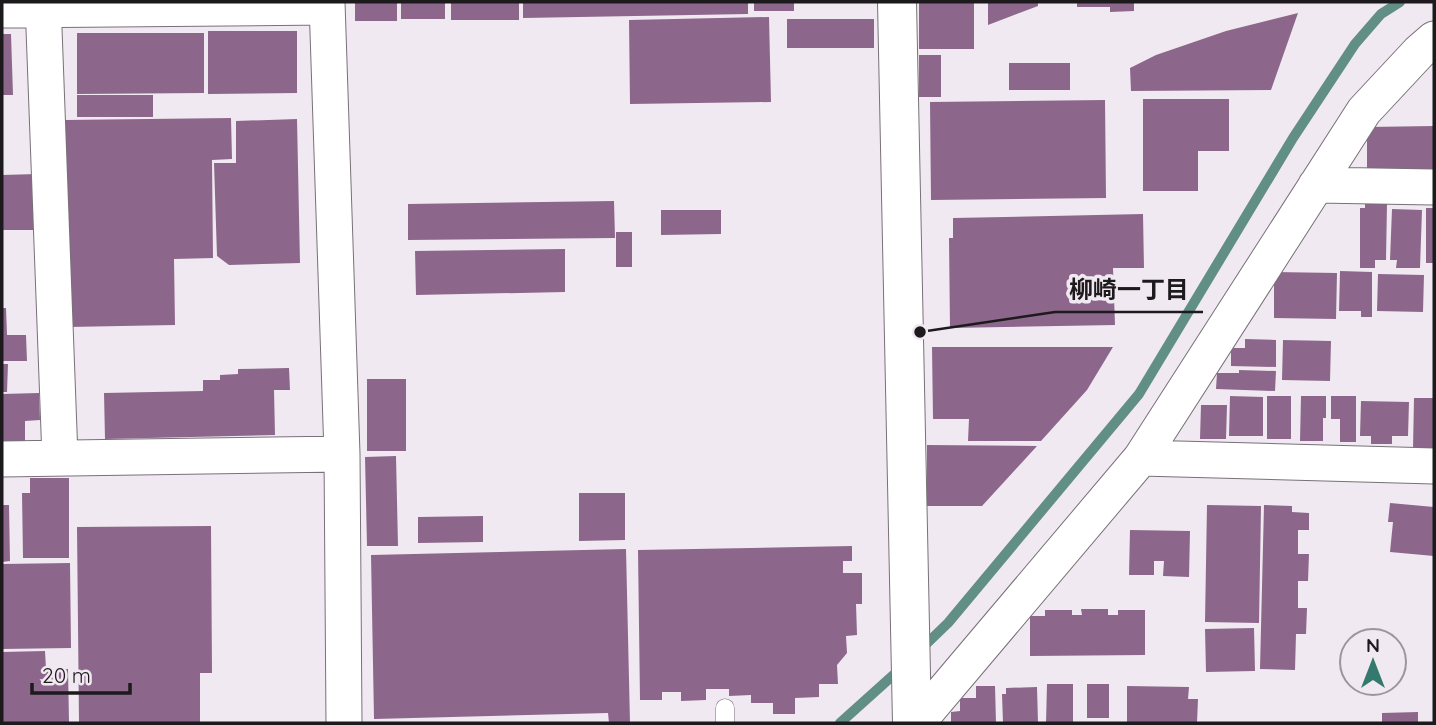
<svg xmlns="http://www.w3.org/2000/svg" width="1436" height="725" font-family="Quicksand,'Noto Sans JP',sans-serif">
<style>
.lines{fill:none;stroke-linecap:round;stroke-linejoin:round}
.stream{stroke:#618e85;stroke-width:10}
.building{fill:#8c678b}
.service-casing{stroke:#787178;stroke-width:19}
.minor-casing{stroke:#787178;stroke-width:37}
.tertiary-casing{stroke:#787178;stroke-width:40}
.service{stroke:#fff;stroke-width:18}
.minor{stroke:#fff;stroke-width:35}
.tertiary{stroke:#fff;stroke-width:38}
.leader{fill:none;stroke:#1d1a1d;stroke-width:2.5}
.callout-dot{fill:#1d1a1d;stroke:#f1e9f1;stroke-width:2.5}
.callout-label{font-size:24px;text-anchor:middle;font-weight:bold;fill:#1d1a1d;stroke:#f1e9f1;stroke-width:7;stroke-linejoin:round;paint-order:stroke}
</style>
<rect width="100%" height="100%" fill="#f1e9f1"/>
<g class="lines">
<path class="stream" d="M920,650L948,623L1139,394L1293,138L1355,44L1381,14L1400,2
M840,723L899,670"/>
</g>
<path class="building" d="M355,2H397V21H355Z
M401,2H445V19H401Z
M451,2H519V20H451Z
M523,2H748V14L523,18Z
M754,2H794V11H754Z
M919,2H974V49H919Z
M988,2H1038V6L988,25Z
M1077,2H1134V11L1110,12V7H1077Z
M1298,13L1271,90L1131,91L1130,68L1156,55L1226,31Z
M769,17L771,102L630,104L629,20Z
M787,19H874V48H787Z
M208,31H297V93L208,94Z
M77,33H204V93L77,94Z
M2,34H11L13,95H2Z
M919,55H941V97H919Z
M1009,63H1070V90H1009Z
M77,95H153V117H77Z
M1143,99H1229V151H1198V191H1143Z
M1105,100L1106,198L931,200L930,102Z
M231,118L232,159L212,160L213,258L174,259L175,325L68,327L65,120Z
M297,119L300,263L229,265L217,256L214,163H236V121Z
M1434,126V170L1367,171V127Z
M37,174L38,230H2V175Z
M614,201L615,238L408,240V204Z
M1365,203H1387L1386,260H1375V268H1360V208H1365Z
M1426,208H1434V263H1426Z
M1392,209L1422,210L1420,268H1396L1397,260H1390Z
M661,210H721V234L661,235Z
M1143,214L1144,268H1113L1115,325L950,328L949,238H953V218Z
M616,232H632V267H616Z
M565,249V292L416,295L415,251Z
M1340,271L1372,272V317H1361V311H1339Z
M1274,272L1337,273L1336,319L1274,318Z
M1378,274L1424,275L1423,312L1377,311Z
M2,308H6L7,335H26L27,361H2Z
M1245,339L1276,340V367L1231,366V348H1245Z
M1283,340L1331,341L1330,381L1282,380Z
M932,347H1113L1087,390L1041,441H968L969,419H933Z
M2,364H8L7,392H2Z
M289,368L290,390H274L275,435L105,439L104,393L203,391V380H220V375L238,374V369Z
M1239,370L1276,371L1275,391L1216,389L1217,373H1239Z
M367,379H406V451H367Z
M39,393L40,420L25,421V445H2V394Z
M1230,396L1263,397V436H1229Z
M1267,396H1291V439H1267Z
M1301,396H1326V418H1323V441H1300Z
M1331,396H1356V442H1340V419H1331Z
M1414,398H1434V449H1413Z
M1361,401L1409,402L1408,436H1392V444H1371V436H1360Z
M1201,405H1227L1226,439H1200Z
M927,445L1037,446L982,506H927Z
M396,456L398,546H367L365,457Z
M30,478H69V558H23L22,493H30Z
M579,493H625V540L579,541Z
M1390,503L1434,507V556L1390,552L1393,522H1388Z
M2,505H9L10,561L2,562Z
M1207,505L1261,506L1259,623L1205,622Z
M1264,505L1292,506V512L1309,513V530H1298V554H1309L1308,581H1298V608H1307L1306,634H1296L1295,670L1260,669Z
M483,516V542L418,543V517Z
M211,526L212,673H200V723H79L77,527Z
M1130,530L1190,531L1189,577L1163,576L1164,561H1154V575H1129Z
M852,546V561H843V573H862V604H856L857,635L846,636L847,653L837,665L838,684H819V697L795,698V714H773V703H751V695L729,696V689H706V700L681,701V692H662V700H640L638,550Z
M626,549L630,723H609L608,713L374,719L371,555Z
M70,563L71,648L2,649V564Z
M1081,609H1108V615H1118V610H1145V655L1030,656V616H1045V610H1072V615H1082Z
M1254,628L1255,671L1206,672L1205,629Z
M45,651L46,669H68L69,722L2,723V652Z
M1047,684H1073V723H1046Z
M1087,684H1109V718H1087Z
M976,686H995L996,723H951V712L960,711V698H976Z
M1127,686L1189,687L1188,699H1198L1197,723L1127,722Z
M1037,687L1038,723H1003L1002,694H1006V688Z
M1418,712V723H1382V713Z"/>
<g class="lines">
<defs>
<path id="service" d="M725,708V723"/>
<path id="minor" d="M43,2L60,458
M327,2L342,454L344,723
M2,10L327,7
M1316,185L1434,187
M1141,458L1434,466
M2,459L342,454
M917,723L1141,458L1364,111L1419,52L1434,39"/>
<path id="tertiary" d="M897,2L912,723"/>
</defs>
<use href="#service" class="service-casing"/>
<use href="#minor" class="minor-casing"/>
<use href="#tertiary" class="tertiary-casing"/>
<use href="#service" class="service"/>
<use href="#minor" class="minor"/>
<use href="#tertiary" class="tertiary"/>
</g>
<path class="leader" d="M920 332L1055 312H1203"/>
<circle class="callout-dot" cx="920" cy="332" r="7"/>
<g class="callout-label">
<text x="1129" y="298">柳崎一丁目</text>
</g>
<rect width="1436" height="725" fill="none" stroke="#1d1a1d" stroke-width="7"/>
<g transform="translate(1373 662)"><circle r="33" fill="#f1e9f1" stroke="#9c969c" stroke-width="2"/>
<path d="M0-5L12 26L0 18L-12 26Z" fill="#34796d"/>
<text y="-10" font-size="19" font-weight="bold" text-anchor="middle" fill="#1d1a1d">N</text>
</g>
<path d="M32 683v10h98v-10" fill="none" stroke="#1d1a1d" stroke-width="3.5"/>
<text x="42" y="683" font-size="21" fill="#1d1a1d" stroke="#f1e9f1" stroke-width="5" paint-order="stroke">20 m</text>
</svg>
